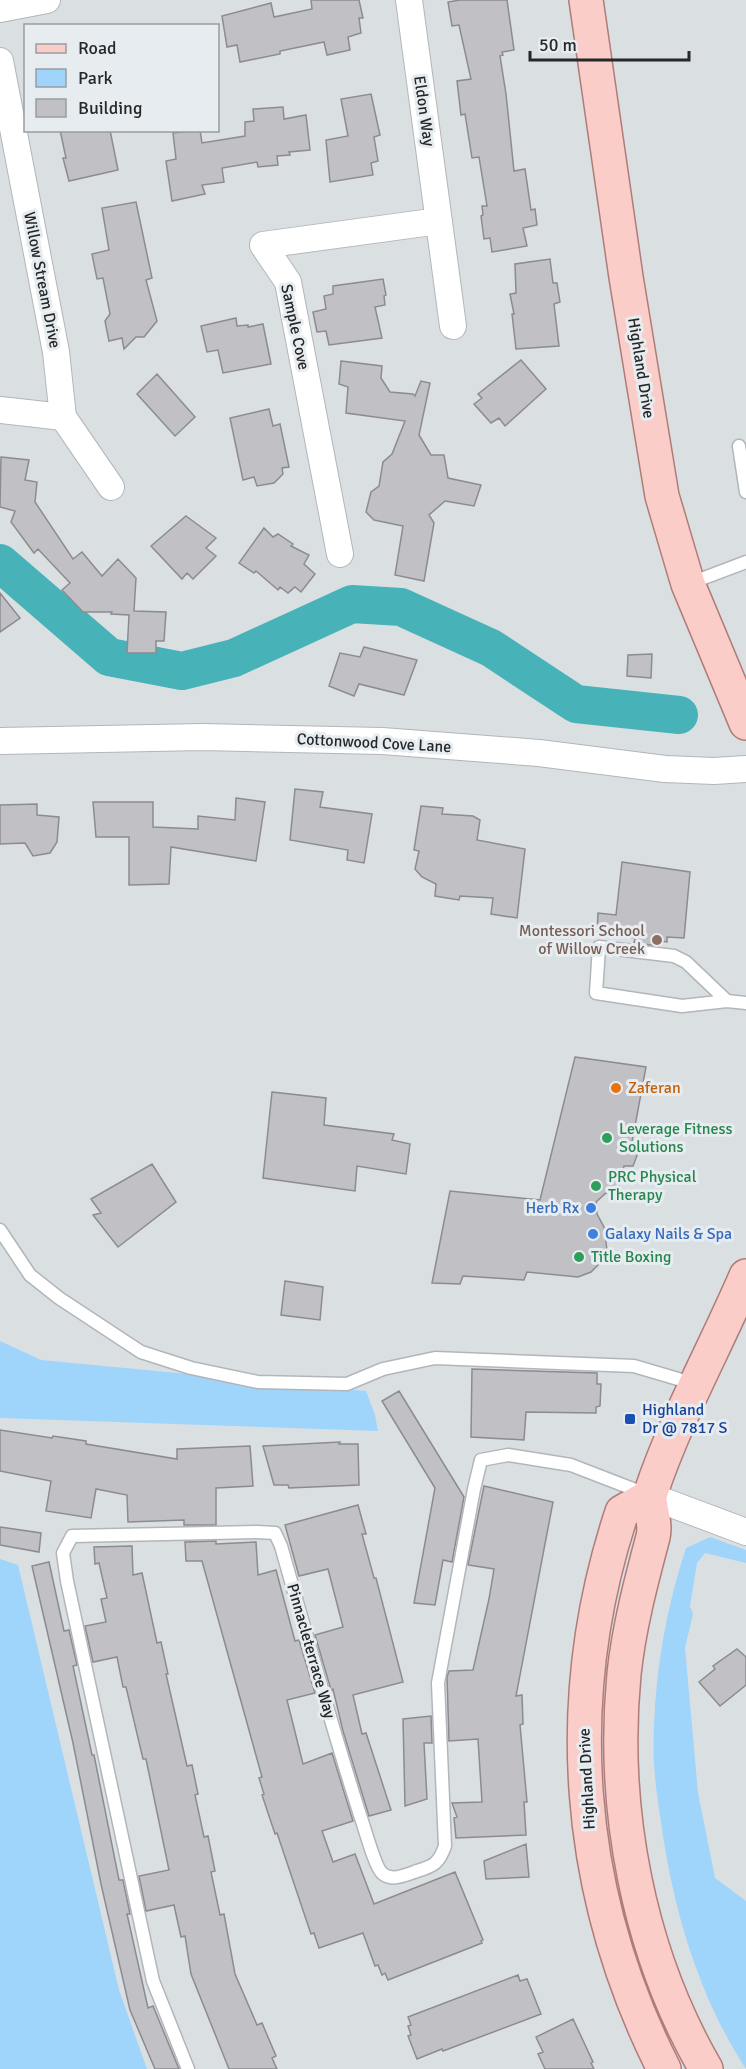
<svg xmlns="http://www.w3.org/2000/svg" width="746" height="2069" font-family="Signika,sans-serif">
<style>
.green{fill:#9fd4fb}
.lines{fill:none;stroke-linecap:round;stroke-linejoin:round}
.river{stroke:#47b3b9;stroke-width:38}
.building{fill:#c1c0c5;stroke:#8c8b90;stroke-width:1.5}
.lane-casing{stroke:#b2b6ba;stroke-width:15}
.street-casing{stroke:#b2b6ba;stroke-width:28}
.primary-casing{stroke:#af7d79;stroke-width:36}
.lane{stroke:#fff;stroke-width:12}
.street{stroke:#fff;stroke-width:26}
.primary{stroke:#fbcdc8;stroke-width:33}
.education-dot{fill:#8d6e63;stroke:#e7ecf0;stroke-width:2}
.food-dot{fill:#e8710a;stroke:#e7ecf0;stroke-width:2}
.leisure-dot{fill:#2e9e5b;stroke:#e7ecf0;stroke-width:2}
.shop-dot{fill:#3f7fe0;stroke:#e7ecf0;stroke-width:2}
.transit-dot{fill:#1a4fb4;stroke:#e7ecf0;stroke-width:2}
.labels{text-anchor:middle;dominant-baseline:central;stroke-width:6;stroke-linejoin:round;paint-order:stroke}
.street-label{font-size:16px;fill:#252728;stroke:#e7ecf0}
.education-label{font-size:16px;fill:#785e54;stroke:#e7ecf0;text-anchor:end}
.food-label{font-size:16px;fill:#c56008;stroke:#e7ecf0;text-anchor:start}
.leisure-label{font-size:16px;fill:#27864d;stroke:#e7ecf0;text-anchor:start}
.shop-label{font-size:16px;fill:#366cbe;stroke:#e7ecf0;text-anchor:end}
.transit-label{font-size:16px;fill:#164399;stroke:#e7ecf0;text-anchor:start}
</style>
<rect width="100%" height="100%" fill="#dadfe2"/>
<path class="green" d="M0,1341L41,1360L366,1391L375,1415L378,1431L0,1418Z
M710,1537L746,1550V1563L705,1553L697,1563L690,1606L693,1614L685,1648L698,1793L715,1878L746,1901V2069C698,1995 673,1909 661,1822C656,1790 652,1759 654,1727C656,1666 667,1606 686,1548Z
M0,1559L18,1565L119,1990L147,2069H0Z"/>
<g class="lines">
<path class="river" d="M0,563L109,657L182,671L234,658L352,604L401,607L491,648L576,704L679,715"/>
</g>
<path class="building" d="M311,0H359L363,18H359L361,33L348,37L350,50L327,55L324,42L280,51V54L240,62L237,45L227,47L222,16L271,3L274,17L312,9Z
M460,0H507L514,50L502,52L503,55L500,56L506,94L514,171L525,169L531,210L535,209L537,225L523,228L527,246L492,252L490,238L484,239L481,216L483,215L482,206H487L479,157L472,158L465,114L461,115L457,81L471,79L459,25L452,26L448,2Z
M371,94L380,135L374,137L378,161L371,163L373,175L330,182L326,140L348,136L341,99Z
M283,107L284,119L306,115L310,150L289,152L290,155L277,156L278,165L258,167L257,162L222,168L224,182L202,185L205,194L172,201L166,161L176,159L173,133L200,130L202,143L245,136V122L254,121L253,109Z
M60,130H110L118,170L69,181L63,158H66Z
M136,202L152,278L146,280L157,321L144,337H136L124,349L122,338L109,341L105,321L110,314L103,278L97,279L92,254L109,250L102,208Z
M550,259L553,283H557L560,302L554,304L559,346L516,349L512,314H514L510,294L516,293L515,264Z
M383,279L386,295L384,296L385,305L375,307L382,338L329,345L326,331L317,332L313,312L326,309L324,296L333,294V286Z
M236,318L237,326L248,325V327L263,324L271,364L223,373L218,350L207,352L201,326Z
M521,360L546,389L505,426L499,418L491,423L474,404L482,398L478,394Z
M341,361L382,366L381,378L390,392L413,394L415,396L421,381L430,383L419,435L431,455H444L448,478L481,485L474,506L445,501L429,515L434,523L424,581L395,575L403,526L374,520L366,512L371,492L379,486L383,462L392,454L405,421L346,413L348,387L339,384Z
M157,374L195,417L175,436L137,394Z
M269,409L273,426L280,424L289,467L282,468L283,474L274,483L257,486L254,477L243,480L230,418Z
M1,457L29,460L25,480L37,482L35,502L73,559L82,552L102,576L118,559L136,578L134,611L166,612L164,641H156V653H127L129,615L111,614L112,612H83L62,590L70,583L38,549L34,553L11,522L15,511L0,507Z
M186,516L216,538L206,548L216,556L193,579L187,573L182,579L151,546Z
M264,528L273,537L278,534L293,544L291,546L309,555L304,564L315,574L301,592L295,587L288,593L280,587L278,590L256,571L254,573L239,563Z
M0,593L20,618L0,632Z
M364,647L417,660L404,695L359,684L354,696L329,686L340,653L360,657Z
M652,654L651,678L627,676L628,655Z
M295,789L323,792L320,807L372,814L364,863L347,860L348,850L290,840Z
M236,798L265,802L256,861L171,847L169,884L129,885V837H96L93,802H153V827L198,829V816L235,820Z
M37,804V815L59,817L57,842L50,853L33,856L25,843L0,844V805Z
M421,806L443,808L442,814L473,816L480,820L477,840L525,849L517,918L491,914L493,898L460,896L459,900L435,896L436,884L422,877L415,869L419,851L414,850Z
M622,862L690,872L684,938L667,937V942L659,941V946L634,943L635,938L597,933L598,913L616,915Z
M575,1057L646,1067L632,1142L641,1145L633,1166H624L618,1191L606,1193L596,1202L597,1214L604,1227L607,1250L599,1264L591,1272L578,1277L527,1272L524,1280L463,1276L460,1284L432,1283L450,1191L540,1200Z
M272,1092L326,1098L324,1125L394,1134L392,1140L410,1144L406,1174L357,1166L355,1191L263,1178Z
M152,1164L176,1202L118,1247L93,1215L101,1213L91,1199Z
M285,1281L323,1287L320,1320L281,1315Z
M472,1369L597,1373V1384H601L600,1406L596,1407V1413L526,1412L524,1440L471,1437Z
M399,1391L464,1497L452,1562L443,1560L435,1605L414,1603L435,1488L382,1401Z
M0,1430L52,1438L53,1436L86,1441V1444L177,1459V1449L250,1446L253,1486L216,1488V1525H184V1520L128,1522L127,1495L96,1489L91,1518L46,1511L51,1481L0,1471Z
M340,1442L339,1444H358L359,1485L289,1488L288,1485H274L263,1446Z
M484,1486L553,1502L516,1696L522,1695L523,1724L520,1725L527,1802H524L526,1835L456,1838L454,1818L457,1817L452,1803L482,1802L478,1739L449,1741L447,1677L449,1671L473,1670L489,1599L494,1569L468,1565Z
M358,1505L366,1534H362L374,1578H376L403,1682L353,1695L362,1734L366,1733L391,1810L369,1816L343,1731L333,1689L331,1690L315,1635L343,1627L328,1569L299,1576L285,1525Z
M0,1527L41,1533L39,1552L0,1545Z
M216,1541V1544L256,1542L258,1575L276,1570L295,1641L299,1640L315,1693L287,1700L303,1764L332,1753L353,1821L322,1831L333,1862L355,1854L374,1904L455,1872L483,1940L481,1941L482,1943L388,1980L385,1973L382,1975L378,1965L375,1966L363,1933L319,1948L314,1933L311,1934L277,1833L275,1834L262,1795L264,1794L259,1778L262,1777L202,1561H186L185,1542Z
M132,1546L133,1575L142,1573L157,1643L161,1642L168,1674H166L187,1766L192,1765L198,1794L195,1795L204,1837L208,1836L215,1871L211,1872L220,1915L224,1914L235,1974L257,2025L262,2023L276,2056L272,2058L277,2069H229L191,1974L185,1936L181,1937L174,1905L146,1911L139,1876L169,1870L146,1759H143L126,1687H123L117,1657L93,1662L85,1626L106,1622L101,1599L107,1598L99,1563L95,1564L94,1547Z
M49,1562L64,1631L69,1630L77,1665L73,1666L92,1755H94L119,1880H123L130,1914H127L148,2008L153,2006L179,2069H155L130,2010L101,1884L73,1743L32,1566Z
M737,1649L746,1657V1685L720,1706L699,1682L715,1669L713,1666Z
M431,1716L432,1743H424L427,1799L405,1806L403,1719Z
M526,1844L529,1877L486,1879L484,1861Z
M518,1975L520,1981L527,1979L541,2014L443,2051L442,2049L417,2059L408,2036L411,2035L408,2026L411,2025L408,2017Z
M573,2019L593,2062L591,2063L594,2069H545L538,2054L543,2052L536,2037Z"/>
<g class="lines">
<defs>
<path id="lane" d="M739,446L746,492
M688,584L746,562
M727,1001L686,962L674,956L599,947L596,993L682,1006L727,1001L746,1003
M0,1230L30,1275L59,1298L141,1352L191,1368L258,1382L347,1384L383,1369L435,1358L634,1366L695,1384
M188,2069L153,1981L67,1581L63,1553L72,1536L257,1532L275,1533L281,1546C307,1637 332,1728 361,1818C365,1829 375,1867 382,1873C391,1882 406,1875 417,1871C434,1866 439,1863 445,1846L438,1683L474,1489L481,1460L508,1455L571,1465L646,1494"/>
<path id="street" d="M409,0L453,326
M0,9L47,0
M0,61L56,352L63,417L111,487
M0,410L63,417
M340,554L288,282L263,245L439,221
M0,741L203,737L382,741L539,753L665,769L714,771L746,769
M650,1496L746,1532"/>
<path id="primary" d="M586,0L626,277L662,496L688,584L746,723
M650,1496L622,1512C560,1699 575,1893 664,2069
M706,2069C638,1952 611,1808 624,1674C629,1627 641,1582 653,1537C657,1520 647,1504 651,1492C676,1418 715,1348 746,1276"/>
</defs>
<use href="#lane" class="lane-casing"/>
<use href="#street" class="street-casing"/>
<use href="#primary" class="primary-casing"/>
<use href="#lane" class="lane"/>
<use href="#street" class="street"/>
<use href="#primary" class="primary"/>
</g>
<circle class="education-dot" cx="657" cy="940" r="6"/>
<circle class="food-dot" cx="616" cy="1088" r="6"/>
<g class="leisure-dot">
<circle cx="607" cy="1138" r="6"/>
<circle cx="596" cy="1186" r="6"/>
<circle cx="579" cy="1257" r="6"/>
</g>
<g class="shop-dot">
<circle cx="591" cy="1208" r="6"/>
<circle cx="593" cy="1234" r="6"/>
</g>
<rect class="transit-dot" x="624" y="1413" width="12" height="12" rx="3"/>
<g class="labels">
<g class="street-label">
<text transform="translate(424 111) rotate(82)">Eldon Way</text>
<text transform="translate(42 280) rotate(79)">Willow Stream Drive</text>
<text transform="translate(295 327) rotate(78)">Sample Cove</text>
<text transform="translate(641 368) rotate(81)">Highland Drive</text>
<text transform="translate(374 743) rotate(3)">Cottonwood Cove Lane</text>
<text transform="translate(311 1651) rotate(74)">Pinnacleterrace Way</text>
<text transform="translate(587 1779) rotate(-93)">Highland Drive</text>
</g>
<g class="education-label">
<text x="645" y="931">Montessori School<tspan x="645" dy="18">of Willow Creek</tspan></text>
</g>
<g class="food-label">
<text x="628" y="1088">Zaferan</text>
</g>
<g class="leisure-label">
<text x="619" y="1129">Leverage Fitness<tspan x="619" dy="18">Solutions</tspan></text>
<text x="608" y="1177">PRC Physical<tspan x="608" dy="18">Therapy</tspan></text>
<text x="591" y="1257">Title Boxing</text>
</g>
<g class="shop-label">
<text x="579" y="1208">Herb Rx</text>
<text x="605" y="1234" text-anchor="start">Galaxy Nails &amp; Spa</text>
</g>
<g class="transit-label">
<text x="642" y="1410">Highland<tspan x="642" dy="18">Dr @ 7817 S</tspan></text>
</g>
</g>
<rect x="24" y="24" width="195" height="108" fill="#e7ecf0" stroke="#999da0" stroke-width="1.5"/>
<rect x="36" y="44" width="30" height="9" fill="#fbcdc8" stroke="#999da0" stroke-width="1.5"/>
<text x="78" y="54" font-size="18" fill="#252728">Road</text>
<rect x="36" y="69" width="30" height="18" fill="#9fd4fb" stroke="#999da0" stroke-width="1.5"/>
<text x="78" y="84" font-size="18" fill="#252728">Park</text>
<rect x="36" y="99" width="30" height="18" fill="#c1c0c5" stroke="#999da0" stroke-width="1.5"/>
<text x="78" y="114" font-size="18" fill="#252728">Building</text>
<path d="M530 51v9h159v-9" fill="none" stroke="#252728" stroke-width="3"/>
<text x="539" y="51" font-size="18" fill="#252728" stroke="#e7ecf0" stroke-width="4.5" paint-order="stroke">50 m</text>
</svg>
